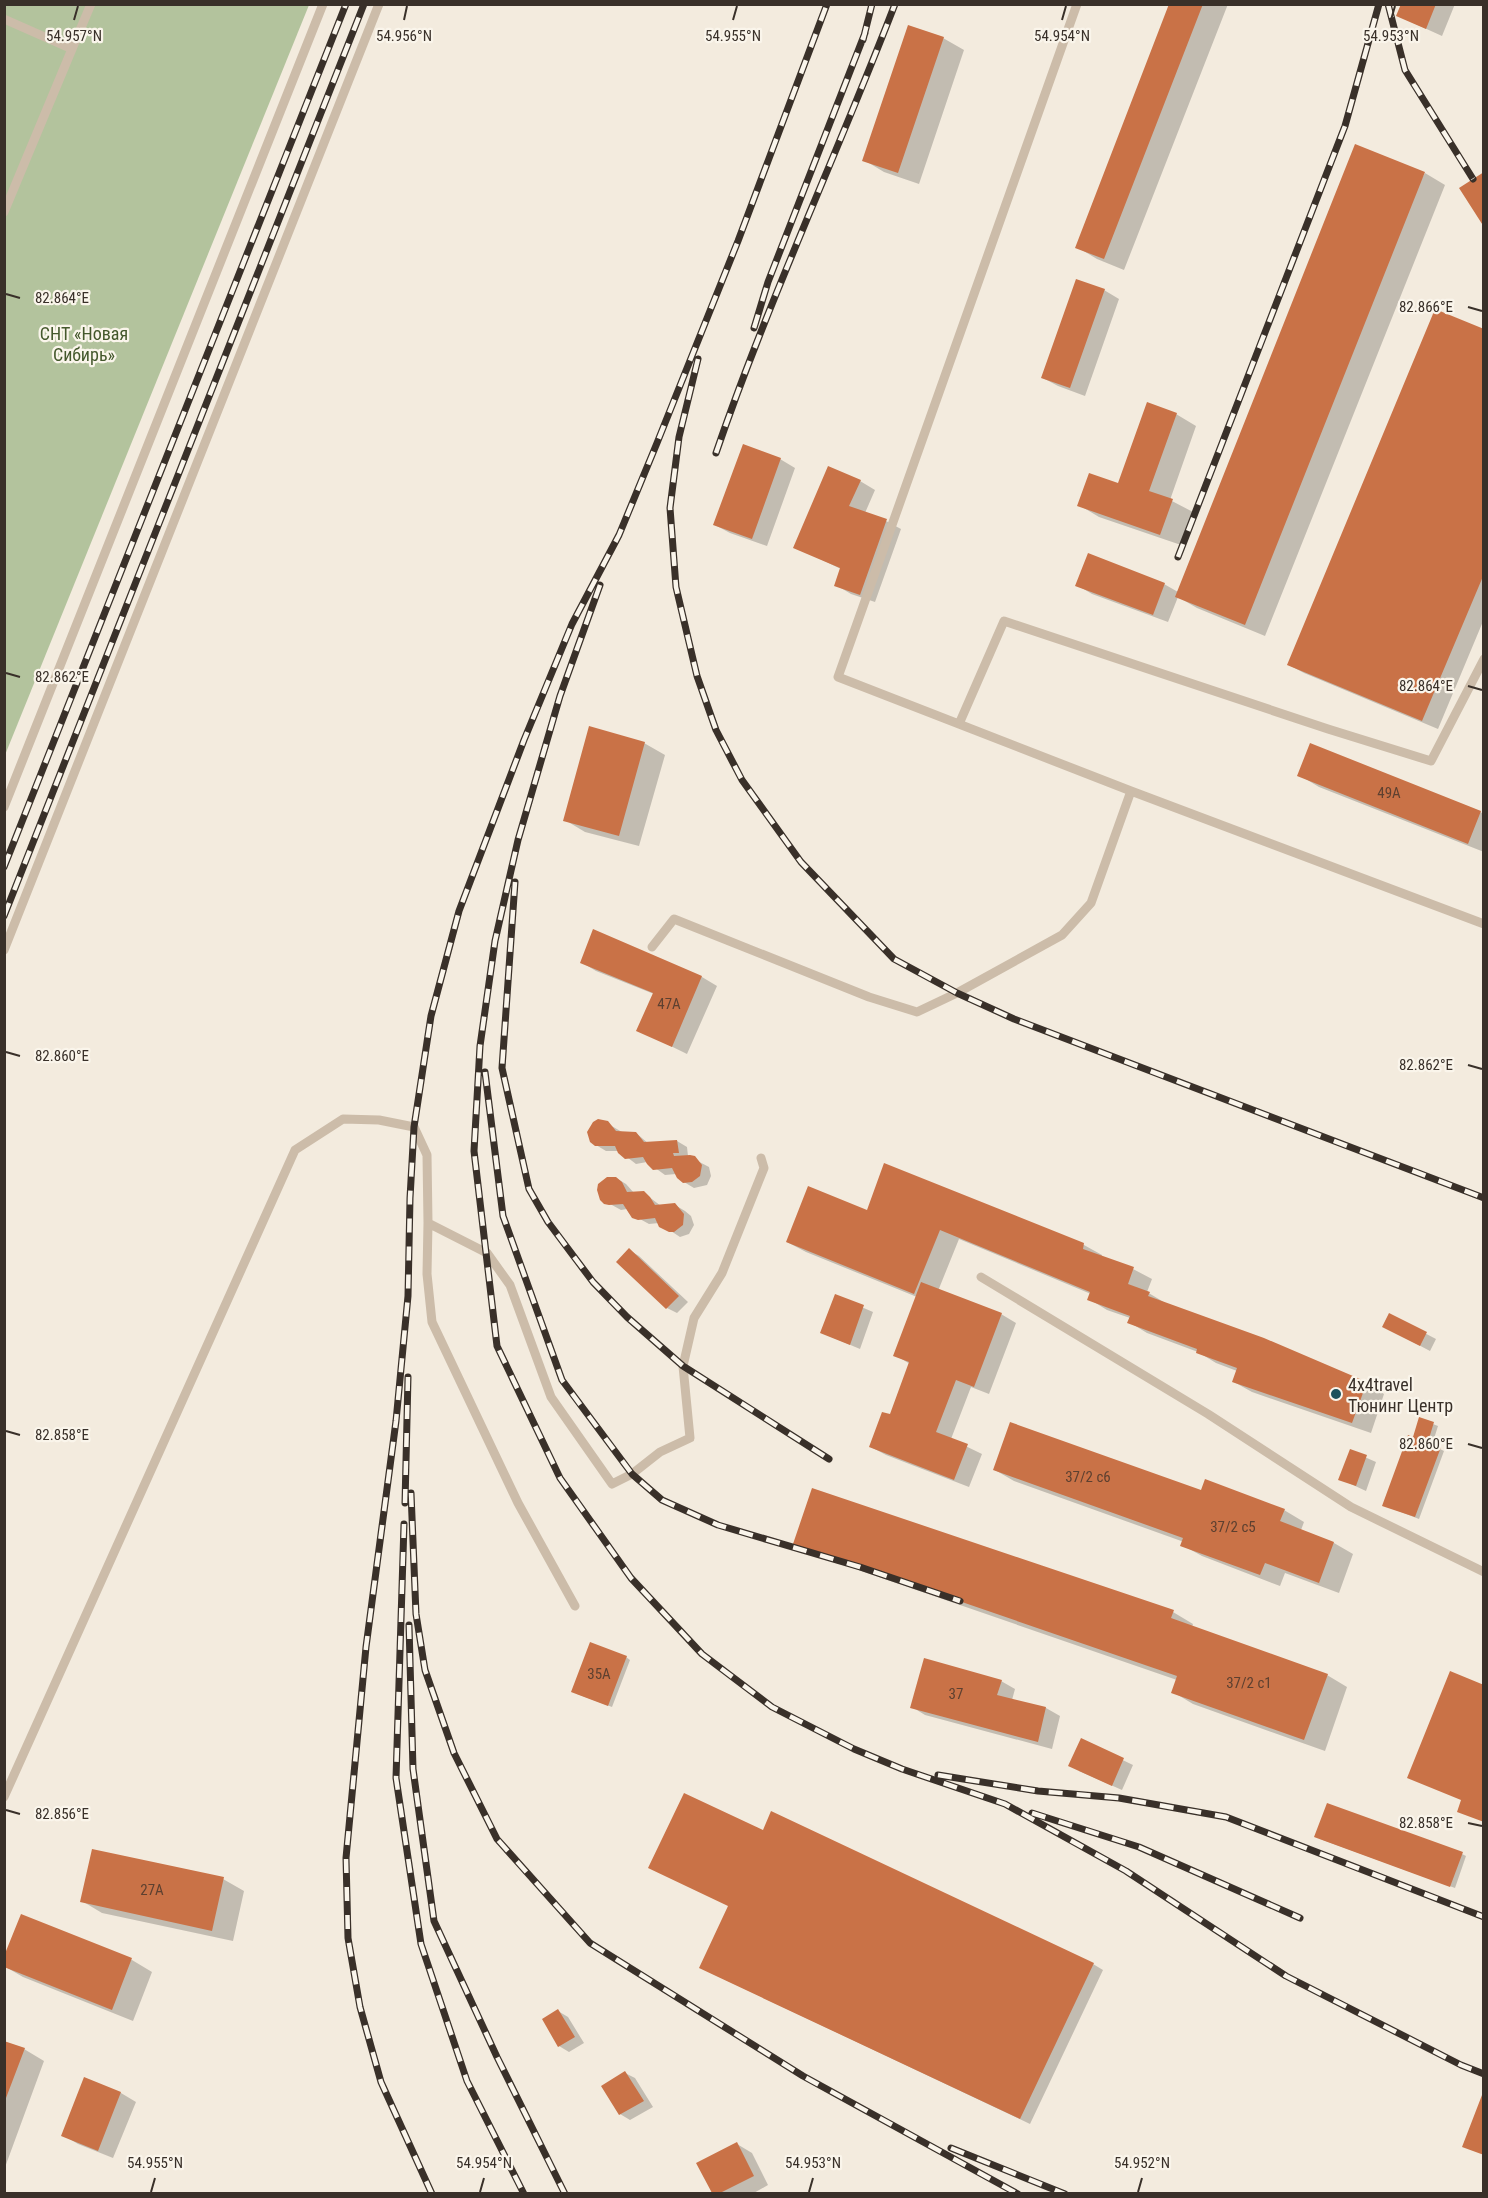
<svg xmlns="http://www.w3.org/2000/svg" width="1488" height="2198" font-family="'Roboto Condensed',sans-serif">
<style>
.green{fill:#b3c39d}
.shadow{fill:#0003}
.building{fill:#c97247}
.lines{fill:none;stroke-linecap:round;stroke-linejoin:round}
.service{stroke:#ccbca9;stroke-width:9}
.rail-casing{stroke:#393029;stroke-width:7}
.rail{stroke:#faf5eb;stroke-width:4.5;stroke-dasharray:14;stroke-linecap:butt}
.ticks{fill:none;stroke:#393029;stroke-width:2}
.poi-dot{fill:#1d525c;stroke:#faf5eb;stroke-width:2}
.labels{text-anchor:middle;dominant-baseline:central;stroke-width:4.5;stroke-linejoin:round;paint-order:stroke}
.number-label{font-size:15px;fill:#5d4030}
.park-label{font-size:18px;fill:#44582c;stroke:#faf5eb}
.poi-label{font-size:18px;fill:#393029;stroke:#faf5eb;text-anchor:start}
.ticks-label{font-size:15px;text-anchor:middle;fill:#393029;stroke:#faf5eb;stroke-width:4.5;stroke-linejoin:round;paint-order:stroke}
</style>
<rect width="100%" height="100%" fill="#f3ebde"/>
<path class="green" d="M5,5H309L5,755Z"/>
<path class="shadow" d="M1171,4H1228L1124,270L1097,259L1077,247Z
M1403,4H1455L1442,36L1398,16Z
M943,38L964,50L919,184L884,172L864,160Z
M1425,173L1445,185L1265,636L1197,608L1178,597L1168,622L1092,594L1077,585L1164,584L1178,592Z
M1104,290L1119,299L1085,396L1058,386L1043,378Z
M1484,331V619L1438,729L1304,673L1289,665Z
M1176,414L1196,426L1170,500L1193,512L1181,545L1099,517L1079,505L1119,485Z
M780,459L795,468L767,546L730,533L715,525Z
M860,481L875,490L865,513L886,521L901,529L875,602L851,594L836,585L841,569L795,547Z
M644,743L665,755L639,846L585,832L565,820Z
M1299,775L1480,812L1484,814V852L1319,787Z
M594,931L702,977L717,986L687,1054L638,1030L654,994L596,971L581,962Z
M603,1121L622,1132L636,1133L649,1144L677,1141L687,1147L688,1156L709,1167L711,1176L707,1185L694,1188L684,1182L676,1174L665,1175L647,1162L636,1164L619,1151H606L596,1145Z
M885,1165L1084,1245L1102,1255V1257L1133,1269L1152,1279L1147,1292L1167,1304L1366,1383L1384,1394L1371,1433L1252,1392L1234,1382L1237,1371L1216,1363L1198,1352L1147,1333L1129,1322L1130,1318L1107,1310L1089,1299L1091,1294L959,1239L938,1291L1001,1314L1016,1323L989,1394L971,1387L951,1439L982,1454L969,1487L886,1455L871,1447L891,1416L910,1364L895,1355L917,1297L806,1252L787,1242L868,1212Z
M616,1178L626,1184L634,1193H644L661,1206L675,1205L685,1211L691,1216L694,1225L689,1234L680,1237L659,1223L649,1224L629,1213L627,1209L621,1210L601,1199Z
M629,1250L639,1256L688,1302L677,1313L667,1308Z
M836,1296L873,1312L860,1349L822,1333Z
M1390,1315L1436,1339L1430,1351L1394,1332Z
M1420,1419L1438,1426L1432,1445L1444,1451L1419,1519L1388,1507Z
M1351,1451L1376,1462L1366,1491L1340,1479Z
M995,1470L1284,1510L1304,1522L1301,1530L1334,1543L1353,1554L1339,1593L1285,1573L1280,1586L1202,1556L1182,1545L1184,1542L1014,1481Z
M794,1543L1173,1612L1193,1624L1192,1627L1327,1675L1347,1687L1325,1751L1193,1704L1173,1692L1177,1680L815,1555Z
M626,1657L630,1660L612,1707L577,1694Z
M1001,1681L1015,1689L1012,1700L1046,1708L1060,1716L1052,1749L925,1715L912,1707Z
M1081,1740L1133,1765L1122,1790L1079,1771Z
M763,1832L1093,1964L1103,1970L1030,2124L711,1973Z
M1320,1839L1462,1854L1466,1856L1455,1888Z
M223,1879L244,1891L233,1941L102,1913L82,1901Z
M22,1916L132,1960L152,1972L133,2021L23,1977L4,1966Z
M558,2011L568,2017L584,2043L569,2052L559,2046Z
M4,2042L24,2049L44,2061L4,2170Z
M625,2073L635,2078L653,2107L630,2120L620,2114L603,2086Z
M85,2079L121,2093L136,2102L113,2158L78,2144L63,2135Z
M737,2144L752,2153L768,2185L752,2194H714L698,2164Z"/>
<path class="building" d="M1169,4H1203L1104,259L1075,248Z
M1401,4H1436L1426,29L1396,16Z
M908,25L944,37L898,173L862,161Z
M1355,144L1425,172L1245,625L1175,597Z
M1484,172V227L1459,188Z
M1076,279L1105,289L1070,388L1041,378Z
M1435,309L1484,329V574L1422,721L1287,665Z
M1147,402L1177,413L1149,491L1173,499L1160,535L1077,506L1089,473L1118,483Z
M743,444L781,458L752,539L713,525Z
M828,466L861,480L849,506L887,519L860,595L834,586L840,568L793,548Z
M1088,553L1165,583L1153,615L1075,586Z
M589,726L645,742L619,836L563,821Z
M1310,743L1481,811L1468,844L1297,776Z
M593,929L702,976L672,1047L636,1031L653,993L580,963Z
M598,1119L608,1121L616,1131L636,1132L644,1142L677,1140L679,1153H673L674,1156L690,1155L695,1156L702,1165L700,1176L692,1182L683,1183L677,1178L672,1168L653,1170L647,1164L643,1157L625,1159L618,1153L615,1146H595L590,1142L587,1132L593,1122Z
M884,1163L1084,1243L1083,1249L1134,1267L1128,1284L1150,1292L1148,1296L1264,1338L1367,1382L1352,1423L1232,1382L1237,1368L1196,1353L1197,1349L1127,1323L1130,1316L1087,1300L1090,1292L940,1230L914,1294L786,1242L808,1186L867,1210Z
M607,1177H616L622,1182L627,1192L644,1191L650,1197L655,1205L675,1203L684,1214L683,1225L674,1232H669L659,1227L655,1218L638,1220L632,1218L623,1204L609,1205L604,1204L600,1200L597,1190L598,1184Z
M629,1248L679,1296L666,1309L616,1262Z
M921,1282L1002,1313L974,1387L956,1380L936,1432L968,1444L954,1480L869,1447L882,1412L890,1414L909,1362L893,1356Z
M835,1294L864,1305L850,1345L820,1333Z
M1389,1313L1427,1332L1420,1346L1382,1327Z
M1419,1417L1434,1422L1428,1442L1441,1447L1415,1517L1382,1506L1408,1435L1413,1437Z
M1010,1422L1201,1490L1205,1479L1285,1509L1280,1521L1334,1542L1319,1583L1265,1563L1260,1575L1180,1546L1183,1538L993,1470Z
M1350,1449L1367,1455L1356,1486L1338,1480Z
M812,1488L1174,1610L1171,1618L1328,1674L1304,1740L1171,1693L1177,1676L793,1544Z
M590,1642L627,1656L608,1706L571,1692Z
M924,1658L1002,1680L997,1695L1046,1707L1038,1742L910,1708Z
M1450,1671L1484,1685V1822L1457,1812L1461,1800L1407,1778Z
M1081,1738L1124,1758L1112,1786L1068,1766Z
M684,1793L763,1830L771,1811L1094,1963L1020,2119L699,1968L728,1906L648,1868Z
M1327,1803L1463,1852L1450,1887L1314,1837Z
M92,1849L224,1877L212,1931L80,1902Z
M21,1914L132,1958L112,2010L4,1967V1956Z
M558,2009L575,2037L558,2047L542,2019Z
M4,2041L25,2048L6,2098H4Z
M625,2071L644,2101L619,2115L601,2086Z
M84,2077L121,2092L98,2151L61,2136Z
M1482,2095H1484V2155L1462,2147Z
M737,2142L754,2176L720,2193H712L696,2163Z"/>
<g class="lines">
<path class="service" d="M1077,4L838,677L1131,791L1484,924
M4,19L72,49L91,4
M4,212L72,49
M959,724L1004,621L1328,729L1431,761L1484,659
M4,807L323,4
M652,947L674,919L869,997L917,1012L957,993L1062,935L1091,903L1131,791
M4,950L379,4
M428,1223L427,1274L432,1322L518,1503L575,1606
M981,1277L1208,1414L1351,1507L1484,1572
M4,1797L295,1150L343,1119L379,1120L414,1127L427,1155L428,1223L487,1253L510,1285L551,1397L612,1484L632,1474L660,1452L690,1438L683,1366L694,1318L722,1273L764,1168L761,1158"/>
<defs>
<path id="rail" d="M1388,4L1405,70L1473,179
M863,40L872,4
M754,328L768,282L865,33
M698,359L679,437L670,508L676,587L697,676L716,730L742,780L801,862L894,959L957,993L1014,1019L1484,1198
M716,453C768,301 837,155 895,4
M1178,557L1345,126L1379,4
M600,585L560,696L518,840L495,941L480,1046L474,1151L497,1346L560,1478L631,1578L702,1654L772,1707L854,1749L902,1769L1005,1804L1126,1871L1286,1976L1461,2065L1484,2074
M4,867L346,4
M515,882L502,1068L529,1189L548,1222L593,1282L627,1317L683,1366L829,1459
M4,916L364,4
M485,1072L503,1216L562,1380L632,1474L662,1500L718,1525L860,1567L960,1601
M411,1493L416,1614L425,1670L454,1753L497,1839L590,1943L803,2076L1018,2194
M405,1503L408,1377
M404,1524L396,1778L421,1944L467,2081L524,2194
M409,1625L413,1769L434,1921L497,2057L565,2194
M938,1775L1038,1791L1119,1798L1226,1817L1484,1917
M1032,1813L1139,1847L1300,1918
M951,2148L1065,2194
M432,2194L381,2082L360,2007L348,1938L346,1858L366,1647L396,1421L408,1296L410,1198L414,1127L431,1016L459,911L524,740L572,624L619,535L657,443L738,241L827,4"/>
</defs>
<use href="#rail" class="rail-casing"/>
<use href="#rail" class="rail"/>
</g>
<path class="ticks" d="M74,20L78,6M404,20L407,6M733,20L737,6M1062,20L1066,6M1391,20L1395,6M6,294L20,298M1468,307L1482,311M6,673L20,677M1468,686L1482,690M6,1052L20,1056M1468,1065L1482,1069M6,1431L20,1435M1468,1444L1482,1448M6,1810L20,1814M1468,1823L1482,1826M151,2192L155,2178M480,2192L484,2178M809,2192L813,2178M1138,2192L1142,2178"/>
<circle class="poi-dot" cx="1336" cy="1394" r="6"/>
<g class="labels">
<g class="number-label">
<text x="1389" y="793">49А</text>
<text x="669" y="1004">47А</text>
<text x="1088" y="1477">37/2 с6</text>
<text x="1233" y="1527">37/2 с5</text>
<text x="599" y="1674">35А</text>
<text x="1249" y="1683">37/2 с1</text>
<text x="956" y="1694">37</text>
<text x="152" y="1890">27А</text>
</g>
<g class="park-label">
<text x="84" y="333">СНТ «Новая<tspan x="84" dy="21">Сибирь»</tspan></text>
</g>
<g class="poi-label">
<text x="1348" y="1384">4x4travel<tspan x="1348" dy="21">Тюнинг Центр</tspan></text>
</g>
</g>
<g class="ticks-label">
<text x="74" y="41">54.957°N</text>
<text x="733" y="41">54.955°N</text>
<text x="1062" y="41">54.954°N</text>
<text x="1391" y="41">54.953°N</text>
<text x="404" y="41">54.956°N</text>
<text x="62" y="303">82.864°E</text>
<text x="1426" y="312">82.866°E</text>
<text x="62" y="682">82.862°E</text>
<text x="1426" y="691">82.864°E</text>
<text x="62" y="1061">82.860°E</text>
<text x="1426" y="1070">82.862°E</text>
<text x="62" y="1440">82.858°E</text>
<text x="1426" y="1449">82.860°E</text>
<text x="62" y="1819">82.856°E</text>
<text x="1426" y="1828">82.858°E</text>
<text x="155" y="2168">54.955°N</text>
<text x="484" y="2168">54.954°N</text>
<text x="813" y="2168">54.953°N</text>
<text x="1142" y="2168">54.952°N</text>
</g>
<rect width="1488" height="2198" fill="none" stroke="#393029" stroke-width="12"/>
</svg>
